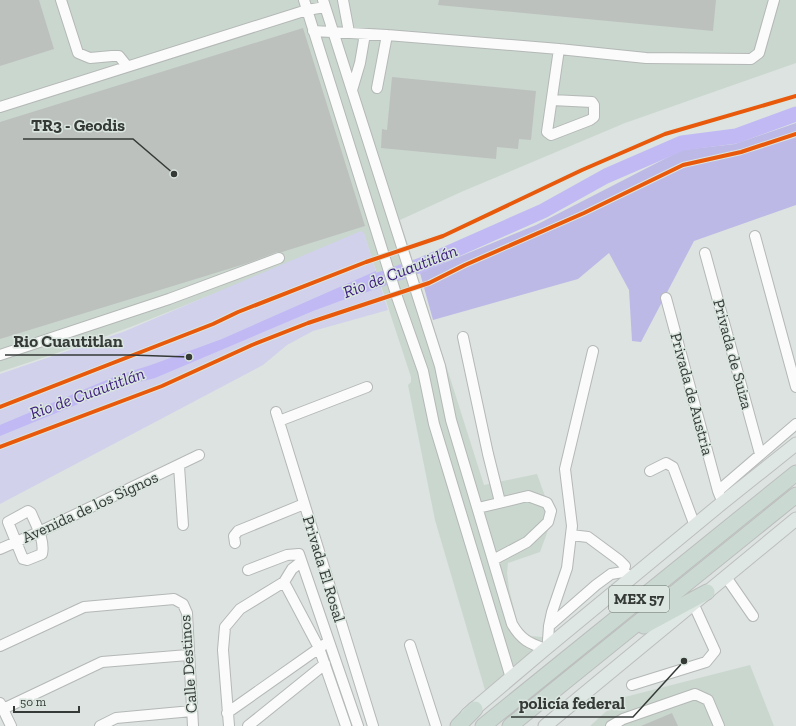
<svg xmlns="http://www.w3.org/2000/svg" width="796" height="726" font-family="'Zilla Slab',serif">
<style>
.built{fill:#cad7cf}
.green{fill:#d1d1ec}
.forest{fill:#bdb9e6}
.water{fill:#c0b9f4}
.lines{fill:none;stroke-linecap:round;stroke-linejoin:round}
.river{stroke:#c0b9f4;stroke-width:15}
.building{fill:#bdc1be}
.minor-casing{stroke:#b4b8b6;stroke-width:12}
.major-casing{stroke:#bcbebd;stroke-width:15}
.highway-casing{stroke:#bcbebd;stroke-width:17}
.minor{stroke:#fafbfa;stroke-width:10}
.major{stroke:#dee7e3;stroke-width:13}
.highway{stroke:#cadad3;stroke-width:15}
.cycleway-casing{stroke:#dae6df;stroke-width:6}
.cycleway{stroke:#e8590c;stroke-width:4}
.labels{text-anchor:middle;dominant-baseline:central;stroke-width:3;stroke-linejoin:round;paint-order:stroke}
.shield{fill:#dae6df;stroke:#666e69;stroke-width:1}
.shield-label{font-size:15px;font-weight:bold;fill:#353a37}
.street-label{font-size:16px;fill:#353a37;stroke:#dae6df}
.water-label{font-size:17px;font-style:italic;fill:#3b1d7e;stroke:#dae6df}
.leader{fill:none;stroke:#353a37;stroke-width:1.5}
.callout-dot{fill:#353a37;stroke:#dae6df;stroke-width:1.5}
.callout-label{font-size:17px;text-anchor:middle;font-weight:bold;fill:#353a37;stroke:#dae6df;stroke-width:3;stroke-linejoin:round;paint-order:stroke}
</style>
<rect width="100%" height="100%" fill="#dde3e0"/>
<path class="built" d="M0,0H796V63L625,123L461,192L400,220L484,485L537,474L546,499H552L554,514L540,552L508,563L507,573L509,589L518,625L522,630L531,636L552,638L485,690L435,520L408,385L411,382V377L364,234L133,326L90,342L0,372Z
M750,665L774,726H590L621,698Z"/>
<path class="green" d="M361,231L364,233L388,310L313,331L287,345L263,365L0,504V374L123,332Z"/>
<path class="forest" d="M796,123V205L694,241L641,342L632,341L629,290L609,253L578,279L433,320L420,273L536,225L682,150L735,144Z"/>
<path class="water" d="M376,271L381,286L313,311L155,378L120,387L0,436V425L116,376L151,365L222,339Z"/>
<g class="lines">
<path class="river" d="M359,287L421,265L543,211L606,176L682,143L736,136L796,114"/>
</g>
<path class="building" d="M0,0H39L54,49L0,66Z
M439,0H716L713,31L438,5Z
M303,28L365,226L282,252H277L248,263L0,339V122Z
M392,77L536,91L531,140L519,139L518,149L497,147L496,159L381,148L382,129L387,130Z
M672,713L678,726H641Z"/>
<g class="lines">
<defs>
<path id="minor" d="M61,0L78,53L90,58L112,56H119L127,66
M304,0L397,297L423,371L434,424L511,678
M323,0L440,366L451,420L512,624C521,640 529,643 545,649
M343,0L349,32
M313,31L387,35L559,49L646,58L751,59L759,53L774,0
M377,88L387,35
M352,90L360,63L365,34
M552,100L592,102L594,105V117L590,120L551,135L547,132L559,49
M0,107L307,10L325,7
M755,236L796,387
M705,253L760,454
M666,298L718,491
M463,337L488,454L500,502
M0,355L169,299L279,258
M276,412L373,726
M279,421L367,387
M179,466L183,525
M650,471L666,463L673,467L695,526
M720,496L718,491L796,424
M478,508L528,496L547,503L551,511L548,522L527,542L493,560
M28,511L31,513C36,525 45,540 42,554L27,560L23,559L8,522Z
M571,535L588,537L619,560L625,566L623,572
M235,543L234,536L238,531L304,504
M0,549L39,532L199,455
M248,570L287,555L299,554L358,726
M726,577L753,616
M284,582L292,569L301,562
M549,626L552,612L567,568L572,526L565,469L593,351
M410,645L436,726
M549,645L548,640L549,626L596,585L611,574L623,572L632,577
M0,646L84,607L174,599L183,604L187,613L193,726
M632,685L706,662L715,651L693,603
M0,703L11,726
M3,709L102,662L188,655
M227,713L325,644
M100,726L116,718L192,711
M229,726L223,650L225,627L240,609L284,582L319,648L346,726
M248,726L325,664
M611,726L623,719L695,694L708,700L719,726"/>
<path id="major" d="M467,715L545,649L722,503L796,444
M545,726L796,519"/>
<path id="highway" d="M644,626L707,592
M458,726L475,709
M483,726L796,473
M510,726L796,495"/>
</defs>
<use href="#minor" class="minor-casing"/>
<use href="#major" class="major-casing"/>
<use href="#highway" class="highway-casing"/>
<use href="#minor" class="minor"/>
<use href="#major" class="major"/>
<use href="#highway" class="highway"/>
<defs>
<path id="cycleway" d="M0,407L213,324L238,312L366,262L443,236L582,170L665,134L796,96
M0,447L162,386L252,345L308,323L429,283L465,265L584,213L683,165L741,152L796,134"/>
</defs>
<use href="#cycleway" class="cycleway-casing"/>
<use href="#cycleway" class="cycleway"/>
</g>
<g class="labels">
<rect class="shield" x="609" y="586" width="60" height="26" rx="3"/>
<g class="shield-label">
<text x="639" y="599">MEX 57</text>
</g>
<g class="street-label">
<text transform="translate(733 354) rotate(75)">Privada de Suiza</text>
<text transform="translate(692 394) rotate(75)">Privada de Austria</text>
<text transform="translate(90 507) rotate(-25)">Avenida de los Signos</text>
<text transform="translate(324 569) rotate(73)">Privada El Rosal</text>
<text transform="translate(188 664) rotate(-94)">Calle Destinos</text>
</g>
<g class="water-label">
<text transform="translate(400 271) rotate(-21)">Rio de Cuautitlán</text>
<text transform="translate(87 393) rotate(-20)">Rio de Cuautitlán</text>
</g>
</g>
<path class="leader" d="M174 174L133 139H23M189 357L131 355H5M684 661L633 717H511"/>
<g class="callout-dot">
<circle cx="174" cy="174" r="4"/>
<circle cx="189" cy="357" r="4"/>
<circle cx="684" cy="661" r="4"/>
</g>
<g class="callout-label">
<text x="78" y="131">TR3 - Geodis</text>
<text x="68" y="347">Rio Cuautitlan</text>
<text x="572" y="709">policía federal</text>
</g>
<path d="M14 706v6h65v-6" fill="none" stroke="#353a37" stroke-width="2"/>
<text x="20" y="706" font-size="12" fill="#353a37" stroke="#dae6df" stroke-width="3" paint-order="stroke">50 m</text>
</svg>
